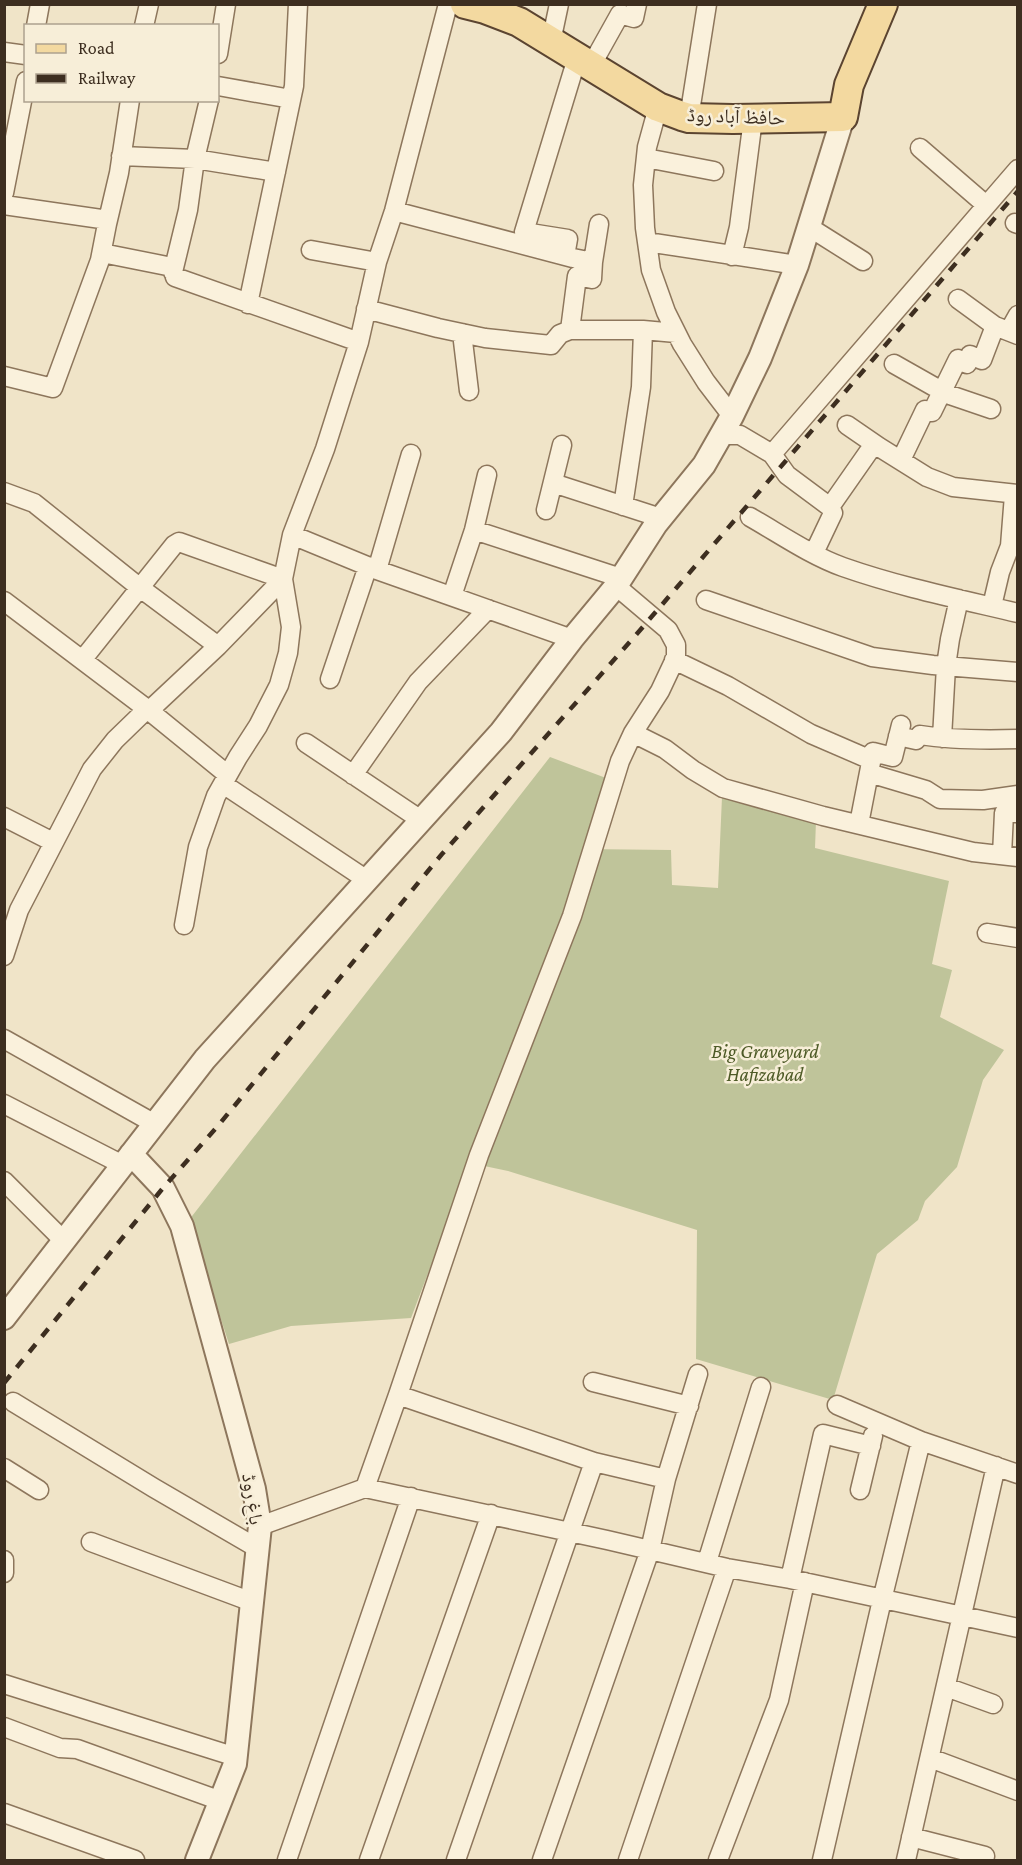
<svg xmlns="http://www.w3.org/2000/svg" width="1022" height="1865" font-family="'Crimson Pro','Noto Naskh Arabic',serif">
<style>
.cemetery{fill:#bfc49a}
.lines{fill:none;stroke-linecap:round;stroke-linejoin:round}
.minor-casing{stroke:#8d765c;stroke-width:21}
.tertiary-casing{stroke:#8d765c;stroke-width:26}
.primary-casing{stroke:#5b4430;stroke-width:32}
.minor{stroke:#faf1dc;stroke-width:18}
.tertiary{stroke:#faf1dc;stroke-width:22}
.primary{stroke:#f3d9a0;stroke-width:28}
.rail{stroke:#3d2e20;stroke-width:4.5;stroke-dasharray:10 10;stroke-linecap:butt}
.labels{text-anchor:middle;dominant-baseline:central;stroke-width:5;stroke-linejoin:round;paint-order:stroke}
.street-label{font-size:20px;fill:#3d2e20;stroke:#f7eed8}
.park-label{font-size:20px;font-style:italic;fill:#4d5a26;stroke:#f7eed8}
</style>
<rect width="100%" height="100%" fill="#f0e4c8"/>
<path class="cemetery" d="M550,757L606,778L584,849L671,850L672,885L718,888L722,797L816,821L815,848L949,881L932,964L952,970L940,1017L1004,1050L983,1080L957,1167L925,1201L918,1220L877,1254L833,1400L696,1359L697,1230L508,1171L470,1163L411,1318L291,1326L229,1344L189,1220Z"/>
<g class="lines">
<defs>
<path id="minor" d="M36,26L40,4
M144,26L149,4
M551,42L559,4
M4,52L26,55
M218,54L226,4
M591,66L620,14L634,18L637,4
M218,86L291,99
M658,107L647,147L643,185L645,228L651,270L666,312L682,344L706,382L732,416
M689,118L707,4
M920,148L986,205
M121,156L195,159L276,172
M646,158L714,171
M4,193L26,81
M4,205L108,220
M394,211L573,258L593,262
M1015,223L1018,224
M809,227L863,261
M647,242L797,265
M311,250L377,262
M102,253L172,267L175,277L359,342
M565,256L568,239L524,232L577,58
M732,256L739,227L753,119
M173,272L188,210L195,159L209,100
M958,299L995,326L1018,335
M248,304L294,86L298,4
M366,309L438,328L485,338L551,345L560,334L570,330L577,276L592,279L593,262L599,224
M570,330H643L676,333
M1009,331L1018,315
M462,333L469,391
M894,364L947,394L991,409
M4,376L53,388L100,260L107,224L119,173L130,100
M847,425L879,447L927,477L953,487L1018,494
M721,435H740L772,454L787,475L830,507
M772,454L1018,169
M901,460L925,410L932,412L958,359L967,364L970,355L982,360L995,326
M553,483L661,518
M4,492L34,503L139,587L218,646
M623,506L641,387L643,330
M546,510L562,445
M750,517C780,534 810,555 843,567C900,587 959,599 1018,613
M474,530L621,578
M292,535L377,570L572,639
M814,553L833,513L830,507L874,444
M377,570L411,454
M452,596L474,530L487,475
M706,600L872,657L933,665L1018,672
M4,601L147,709L228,775
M992,606L1000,572L1010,546L1014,495
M83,659L174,545L179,542L283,579
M674,660L728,686L811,734L871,760
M330,679L368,566
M633,733L665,749L693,770L723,788L823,816L973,852L1018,857
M898,736L916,740L920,735C952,740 985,740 1018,739
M942,738L946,666L950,639L959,599
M306,743L421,820
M869,773L926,790L940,799L983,800L1018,795
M353,775L418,682L488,609
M223,784L367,880
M4,817L53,842
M859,824L873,752L893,757L901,725
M1002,855L1004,813H1018
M184,925L198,847L216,796L238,757L258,726L279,685L288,653L291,627L283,579L292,535L325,449L359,342L377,262L394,211L448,4
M987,933L1018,938
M4,956L19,910L92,769L115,740L147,709L154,706L218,646L283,579
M4,1039L155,1124
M4,1104L123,1165
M4,1181L64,1241
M593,1382L689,1406
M398,1395L594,1462L666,1479
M13,1402L154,1488L257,1548
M837,1405L921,1441L1018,1474
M4,1468L39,1490
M365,1488L398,1395L479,1155L572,916L620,761L633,733L660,691L676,657V645L668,630L616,586
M860,1490L873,1436
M260,1526L365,1488L607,1540L727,1568L790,1579L1018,1628
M91,1542L252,1602
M4,1560V1573
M707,1562L761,1387
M790,1579L823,1434L871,1446
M4,1684L236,1757
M946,1687L993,1704
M4,1727L60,1748L77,1749L221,1801
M930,1758L1018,1791
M4,1813L135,1860
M911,1837L985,1856L984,1860
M287,1860L411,1497
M369,1860L491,1514
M456,1860L594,1462
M542,1860L650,1550L666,1479L698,1374
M628,1860L727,1568
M718,1860L779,1700L805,1582
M822,1860L882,1600L921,1441
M906,1860L996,1466"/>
<path id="tertiary" d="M131,1154L163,1188L182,1226L254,1489L260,1526L235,1764L197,1860
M4,1318L205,1059L501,732L572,639L616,586L656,524L704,465L732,416L760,358L797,265L843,117"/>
<path id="primary" d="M465,4L485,9L519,22L658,107L682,116L689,118L733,119L843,117L849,85L883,4"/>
</defs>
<use href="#minor" class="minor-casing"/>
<use href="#tertiary" class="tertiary-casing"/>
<use href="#primary" class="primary-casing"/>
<use href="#minor" class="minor"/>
<use href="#tertiary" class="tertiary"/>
<use href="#primary" class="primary"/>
<path class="rail" d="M4,1383L163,1188L217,1127L442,854L635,636L1018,191"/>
</g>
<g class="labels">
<g class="street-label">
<text transform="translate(736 116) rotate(2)">حافظ آباد روڈ</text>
<text transform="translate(253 1499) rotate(81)">باغ روڈ</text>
</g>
<g class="park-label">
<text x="765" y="1051">Big Graveyard<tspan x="765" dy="23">Hafizabad</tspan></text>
</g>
</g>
<rect width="1022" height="1865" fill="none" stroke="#3d2e20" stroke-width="12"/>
<rect x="24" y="24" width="195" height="78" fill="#f7eed8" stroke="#ada18e" stroke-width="1.5"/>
<rect x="36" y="44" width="30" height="9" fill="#f3d9a0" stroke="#ada18e" stroke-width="1.5"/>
<text x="78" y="54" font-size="18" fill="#3d2e20">Road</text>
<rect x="36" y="74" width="30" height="9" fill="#3d2e20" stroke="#ada18e" stroke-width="1.5"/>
<text x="78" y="84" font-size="18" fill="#3d2e20">Railway</text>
</svg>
